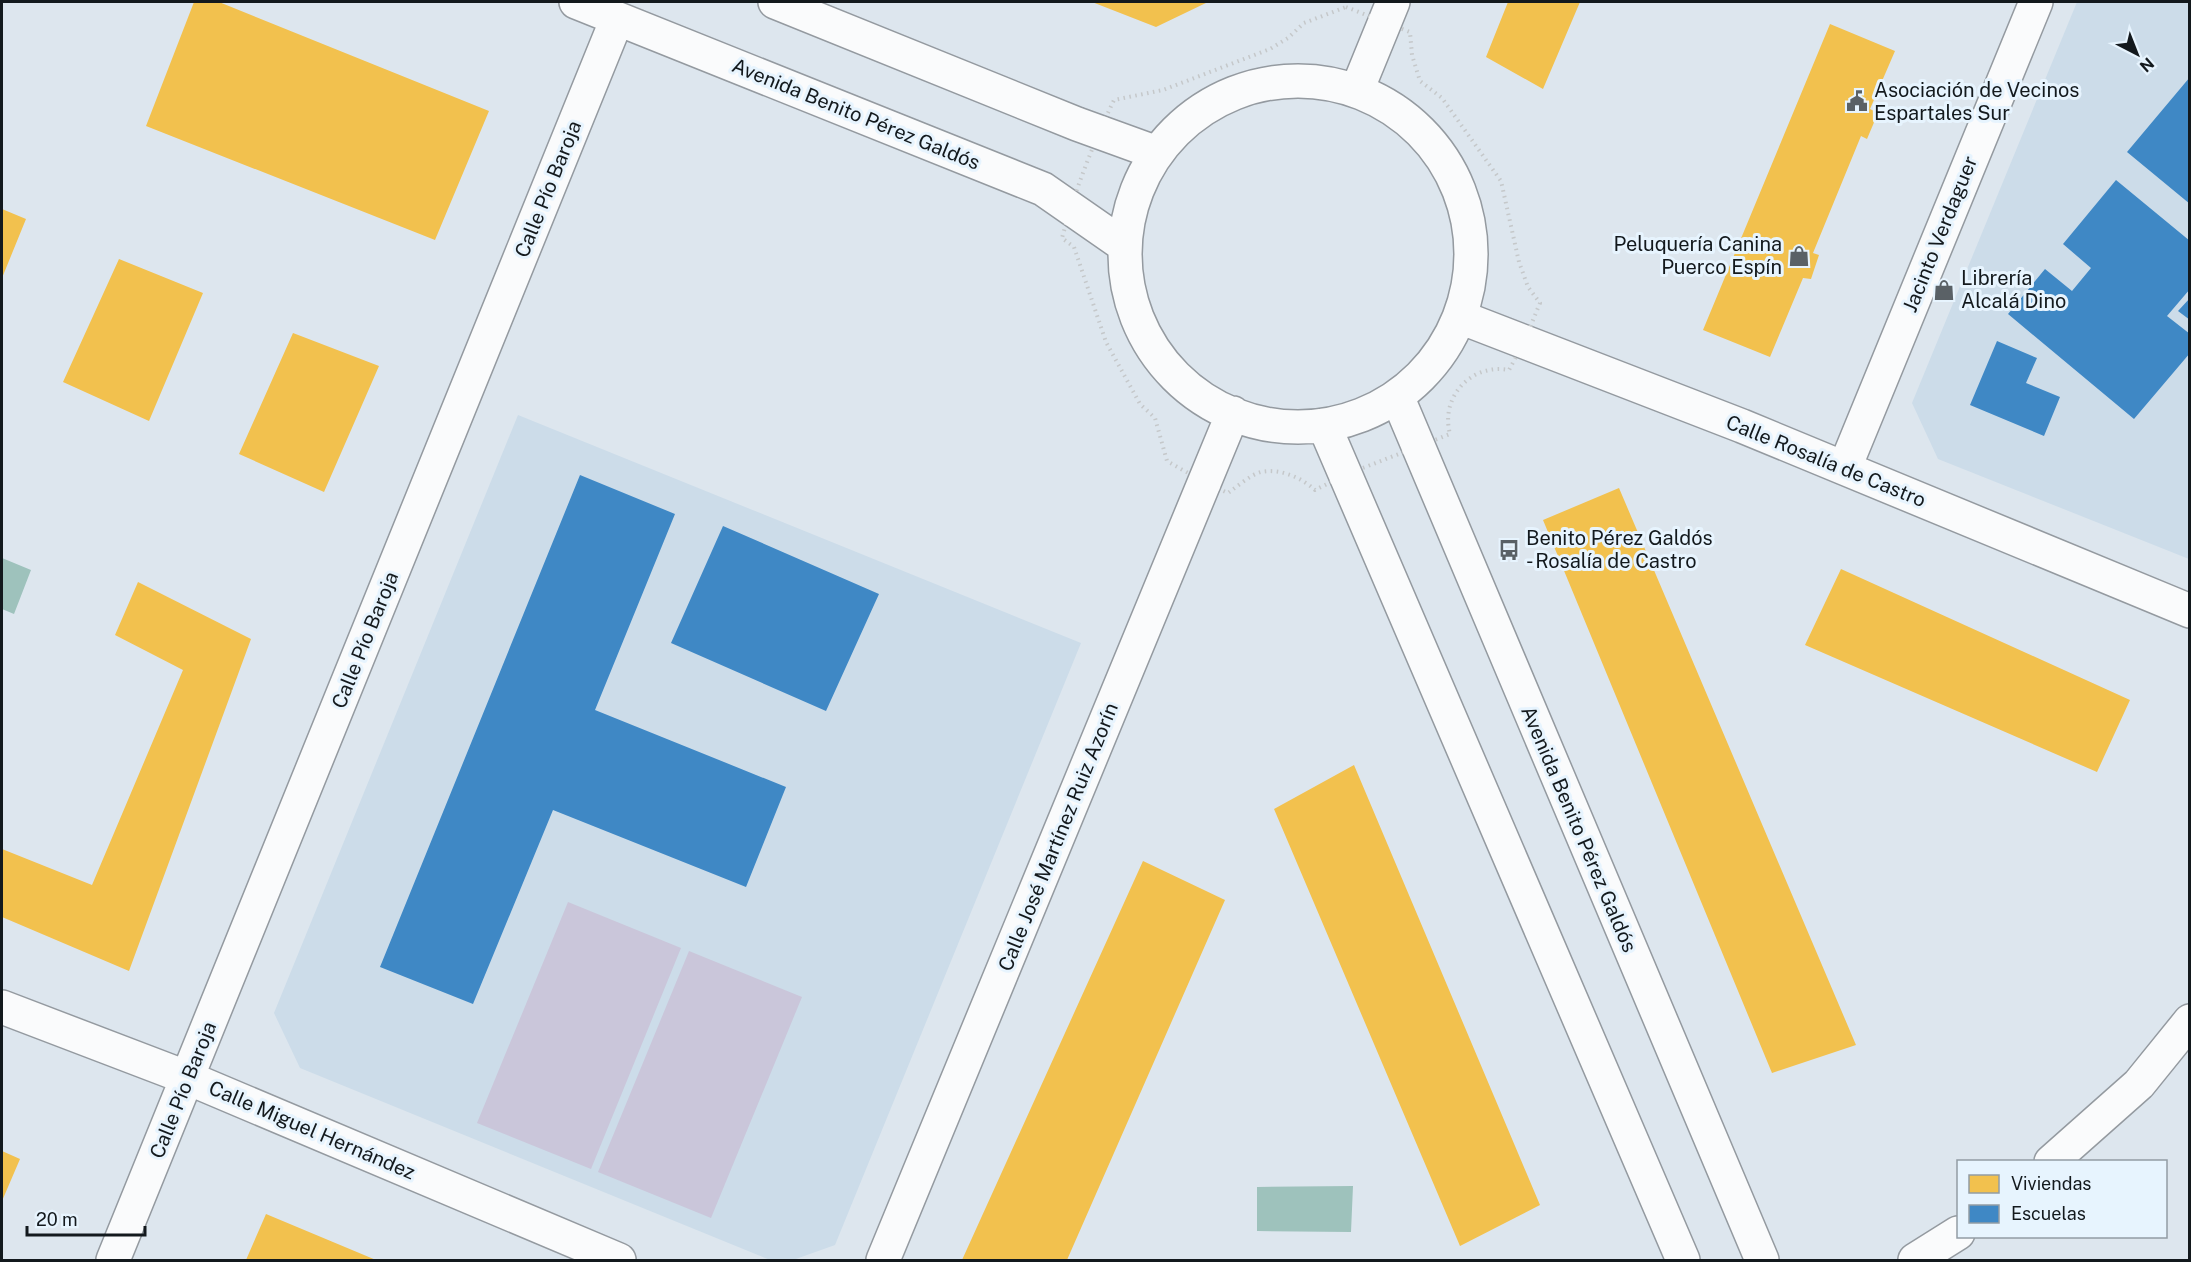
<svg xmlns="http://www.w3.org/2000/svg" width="2191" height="1262" font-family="'Public Sans',sans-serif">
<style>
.built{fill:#ccdce9}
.green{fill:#cac6da}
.water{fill:#9ec2bc}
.homes{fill:#f2c14e}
.schools{fill:#3f88c5}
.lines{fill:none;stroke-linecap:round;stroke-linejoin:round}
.minor-casing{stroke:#949aa0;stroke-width:36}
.path{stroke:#c5c8ca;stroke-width:4;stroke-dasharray:1.5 4.5;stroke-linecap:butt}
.minor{stroke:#fafbfc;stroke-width:33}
.labels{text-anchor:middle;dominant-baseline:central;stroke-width:6;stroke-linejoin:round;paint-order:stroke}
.poi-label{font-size:20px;fill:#13191d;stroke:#e7f4fe;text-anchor:start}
.street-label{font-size:20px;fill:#13191d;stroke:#e7f4fe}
</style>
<rect width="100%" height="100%" fill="#dde6ee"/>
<path class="built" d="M2077,2H2189V559L1938,459L1912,403Z
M518,415L1081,643L835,1245L793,1260H770L300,1068L274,1013Z"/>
<path class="green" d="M568,902L681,948L591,1169L477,1123Z
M689,951L802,997L711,1218L598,1172Z"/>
<path class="water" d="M2,558L31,570L14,614L2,609Z
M1353,1186L1351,1232L1257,1231V1187Z"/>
<path class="homes" d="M194,2H219L489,111L435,240L146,126Z
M1092,2H1208L1156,27Z
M1508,2H1580L1543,89L1486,57Z
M1830,24L1895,51L1870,109L1878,113L1867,139L1861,136L1813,253L1819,255L1811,279L1803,278L1770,357L1703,330Z
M2,209L26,219L2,278Z
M119,259L203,293L149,421L63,382Z
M293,333L379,366L324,492L239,454Z
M1619,488L1856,1045L1772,1073L1543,520Z
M1841,569L2130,700L2097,772L1805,645Z
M138,582L251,639L129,971L2,917V849L92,885L183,670L115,635Z
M1354,765L1540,1205L1460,1246L1274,809Z
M1143,861L1225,900L1067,1260H962Z
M2,1151L20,1159L2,1201Z
M266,1214L376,1260H246Z"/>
<path class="schools" d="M2190,77V204L2127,152Z
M2116,180L2190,241V289L2167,316L2190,334V353L2134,419L2008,314L2045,269L2072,291L2091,268L2063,244Z
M2190,298V320L2178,311Z
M1997,341L2037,358L2026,383L2060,397L2044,436L1970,405Z
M580,475L675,514L595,710L786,787L746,887L553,810L473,1004L380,967Z
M723,526L879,594L826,711L671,643Z"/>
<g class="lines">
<defs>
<path id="minor" d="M576,2L1043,189L1125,246
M775,2L1077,124L1157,153
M1125 254a173 173 0 1 1 346 0a173 173 0 1 1-346 0Z
M1357,90L1393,2
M1460,317L1742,426L2190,611
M1397,396L1762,1260
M1324,425L1683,1260
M1845,467L2036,2
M2,1007L188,1078L619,1260
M2051,1162L2139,1084L2190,1021
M113,1260L617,19
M883,1260L1233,413
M1915,1260L1958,1233"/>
</defs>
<use href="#minor" class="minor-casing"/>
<path class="path" d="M1346,7L1410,32L1412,55L1420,81L1442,98L1501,181L1519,262L1528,287L1540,303L1524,342L1509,370C1471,363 1440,397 1450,434L1345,475L1315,490C1302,478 1280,468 1261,472C1250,475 1238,486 1228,493L1204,482L1167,461L1155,418L1140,404L1106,342L1074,247L1062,238C1075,190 1093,144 1114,100L1163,90L1270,49L1288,38L1304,23Z"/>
<use href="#minor" class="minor"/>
</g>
<defs>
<symbol id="civic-bare" viewBox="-9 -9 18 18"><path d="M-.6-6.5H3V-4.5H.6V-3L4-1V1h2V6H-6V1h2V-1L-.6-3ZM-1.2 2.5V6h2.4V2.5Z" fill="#5a6166" stroke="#e7f4fe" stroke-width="2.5" paint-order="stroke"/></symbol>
<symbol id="shop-bare" viewBox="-9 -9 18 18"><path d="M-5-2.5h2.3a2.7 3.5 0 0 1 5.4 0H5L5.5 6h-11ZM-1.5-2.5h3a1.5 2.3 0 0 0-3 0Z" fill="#5a6166" stroke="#e7f4fe" stroke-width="2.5" paint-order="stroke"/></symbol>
<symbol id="bus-bare" viewBox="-9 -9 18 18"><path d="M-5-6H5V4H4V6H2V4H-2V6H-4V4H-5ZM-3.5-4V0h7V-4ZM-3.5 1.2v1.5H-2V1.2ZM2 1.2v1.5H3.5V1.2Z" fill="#5a6166" stroke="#e7f4fe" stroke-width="2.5" paint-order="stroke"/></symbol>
</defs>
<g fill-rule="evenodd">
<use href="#civic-bare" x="1842" y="86" width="30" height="30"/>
<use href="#shop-bare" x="1784" y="241" width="30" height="30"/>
<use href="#shop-bare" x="1929" y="275" width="30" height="30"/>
<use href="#bus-bare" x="1494" y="535" width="30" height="30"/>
</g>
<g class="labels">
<g class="poi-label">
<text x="1874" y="90">Asociación de Vecinos<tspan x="1874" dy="23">Espartales Sur</tspan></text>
<text x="1782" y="244" text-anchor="end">Peluquería Canina<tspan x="1782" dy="23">Puerco Espín</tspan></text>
<text x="1961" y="278">Librería<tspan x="1961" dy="23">Alcalá Dino</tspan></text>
<text x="1526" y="538">Benito Pérez Galdós<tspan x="1526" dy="23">- Rosalía de Castro</tspan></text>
</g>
<g class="street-label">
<text transform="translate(856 114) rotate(22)">Avenida Benito Pérez Galdós</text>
<text transform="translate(548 189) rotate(-68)">Calle Pío Baroja</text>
<text transform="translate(1940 234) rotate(-68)">Jacinto Verdaguer</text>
<text transform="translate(1826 461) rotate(22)">Calle Rosalía de Castro</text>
<text transform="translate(365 640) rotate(-68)">Calle Pío Baroja</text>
<text transform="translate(1579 829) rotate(67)">Avenida Benito Pérez Galdós</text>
<text transform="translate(1058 837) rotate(-68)">Calle José Martínez Ruiz Azorín</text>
<text transform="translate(183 1090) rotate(-68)">Calle Pío Baroja</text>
<text transform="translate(312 1130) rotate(23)">Calle Miguel Hernández</text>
</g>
</g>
<rect width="2191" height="1262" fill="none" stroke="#13191d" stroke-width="6"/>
<rect x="1957" y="1160" width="210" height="78" fill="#e7f4fe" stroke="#929ca4" stroke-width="1.5"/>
<rect x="1969" y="1175" width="30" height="18" fill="#f2c14e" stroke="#929ca4" stroke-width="1.5"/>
<text x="2011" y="1190" font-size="18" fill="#13191d">Viviendas</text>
<rect x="1969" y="1205" width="30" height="18" fill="#3f88c5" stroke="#929ca4" stroke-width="1.5"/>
<text x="2011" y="1220" font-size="18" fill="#13191d">Escuelas</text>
<g transform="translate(2137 54) rotate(138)" stroke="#e7f4fe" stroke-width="4.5" paint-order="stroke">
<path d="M0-4.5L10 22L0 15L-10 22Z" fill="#13191d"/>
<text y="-9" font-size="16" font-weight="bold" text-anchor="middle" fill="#13191d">N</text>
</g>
<path d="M27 1226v9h118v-9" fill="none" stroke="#13191d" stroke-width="3"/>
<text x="36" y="1226" font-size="18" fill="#13191d" stroke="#e7f4fe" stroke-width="4.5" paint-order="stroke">20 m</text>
</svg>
